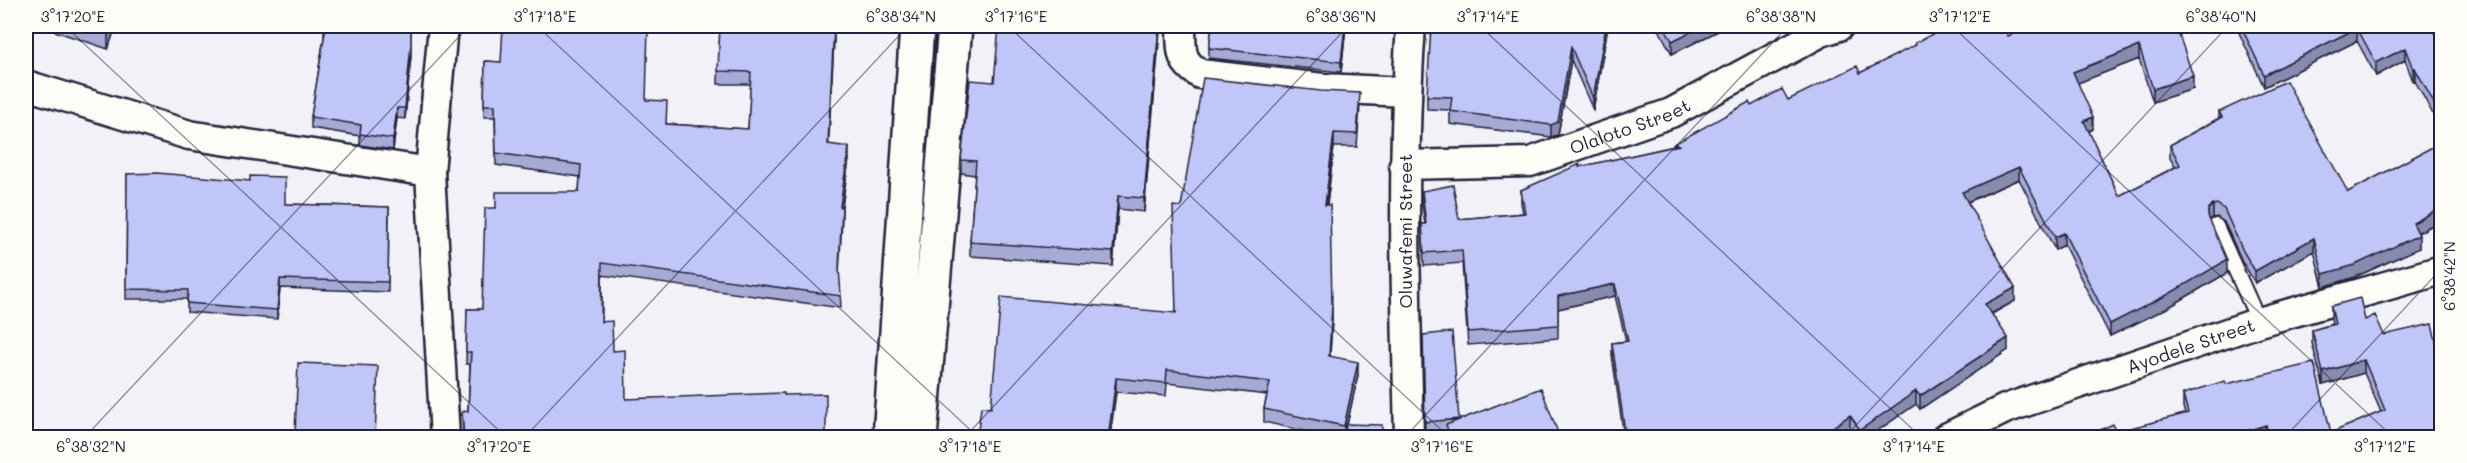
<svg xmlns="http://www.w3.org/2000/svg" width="2467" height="463" font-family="Mali,sans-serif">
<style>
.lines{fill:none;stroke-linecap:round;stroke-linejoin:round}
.lane-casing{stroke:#22223b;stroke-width:18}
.street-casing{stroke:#22223b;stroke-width:33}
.primary-casing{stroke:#22223b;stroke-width:38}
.lane{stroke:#fdfcf7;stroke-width:14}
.street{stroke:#fdfcf7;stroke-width:28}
.primary{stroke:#fdfcf7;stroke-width:33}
.wall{fill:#a6aad5;stroke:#22223b;stroke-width:1.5}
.shaded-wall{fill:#878bae;stroke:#22223b;stroke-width:1.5}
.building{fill:#c1c6f8;stroke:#22223b;stroke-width:1.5}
.ticks{fill:none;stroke:#22223b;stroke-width:1.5;stroke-opacity:0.45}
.labels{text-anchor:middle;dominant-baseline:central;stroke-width:5;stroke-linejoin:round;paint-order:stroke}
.street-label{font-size:18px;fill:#22223b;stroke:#fdfcf7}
.neatline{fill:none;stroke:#22223b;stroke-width:2}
.ticks-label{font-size:15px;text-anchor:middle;fill:#22223b}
</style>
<rect width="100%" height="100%" fill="#f1f1f7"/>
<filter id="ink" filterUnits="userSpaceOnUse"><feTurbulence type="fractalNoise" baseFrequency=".0167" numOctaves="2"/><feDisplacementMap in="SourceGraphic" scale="12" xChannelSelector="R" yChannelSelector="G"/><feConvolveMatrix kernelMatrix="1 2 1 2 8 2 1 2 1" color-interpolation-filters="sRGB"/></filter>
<g filter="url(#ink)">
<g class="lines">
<defs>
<path id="lane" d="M2216,226L2259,322"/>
<g id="street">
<path d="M443,26L430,172L445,438"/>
<path d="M1181,26C1182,49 1178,60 1200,74L1323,88L1406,92"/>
<path d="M26,85L189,135L430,172"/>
<path id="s1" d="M1404,165L1530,162L1671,113L1821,32L1839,26"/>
<path d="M1409,438C1406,300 1401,163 1411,26"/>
<path id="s2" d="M1946,438L2005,409L2259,322L2442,270"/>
</g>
<path id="primary" d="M890,438L917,26
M920,438L955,26"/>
</defs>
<use href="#lane" class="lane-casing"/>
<use href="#street" class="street-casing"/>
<use href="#primary" class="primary-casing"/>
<use href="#lane" class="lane"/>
<use href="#street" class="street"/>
<use href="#primary" class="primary"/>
</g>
<path class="wall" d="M40,26H116L108,49Z
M324,26L411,55L405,119L397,118L393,150L360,145V136L311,128V117L324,37Z
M720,26L834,39L828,144L849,159L842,207V219L839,274L841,308L602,275V322L613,351L626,399L784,395L826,438H463L462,412L468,411L470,364H466L467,309H482L496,208L579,192L580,177L496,165L495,117H484L485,61L501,62L646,100L667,124L748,129L751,84H718Z
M1160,26L1144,212L1118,209L1113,266L970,256V242L975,175L961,173V160L994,82Z
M1212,26H1346L1341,72L1209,58V48Z
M1608,26L1593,110L1571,60L1558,135L1551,137L1450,124V110L1427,109V96Z
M1657,26H1728L1672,54Z
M2032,26H2196L2179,35L2193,89L2153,102L2139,59L2078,83L2093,129L2089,132L2119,196L2175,167L2170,158V145L2219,118V112L2348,192L2442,142V220L2418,233L2419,248L2355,277L2323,287L2314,251L2255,283L2243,263L2224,222L2217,217L2213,218L2209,220L2227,273L2169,307L2110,336L2064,245L2055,250L2019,179L1968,202L2015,301L1992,314L2008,350L1920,409L1916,404L1867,438H1857L1850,428L1836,438H1624L1612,355V343L1626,341L1615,296L1558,309V338L1468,345L1462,263L1424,266L1422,224H1425L1422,204V191L1459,219L1523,213L1521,203V190L1580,167L1674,146V144L1751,106L1788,100L1860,73L1915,46V43L2008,36Z
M2236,26H2442V131L2415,81H2413L2405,60L2376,76L2357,41L2264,87Z
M1360,106L1357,147H1334L1327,205L1332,319L1330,356L1358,375L1344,438H1334L1264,422V409L1267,395L1167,383L1166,396L1116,392L1110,431L977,438L991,408L1176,312L1181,207Z
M127,174L250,181L285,204L389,207L388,292L280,288L277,319L187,312V299H126Z
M2331,306L2365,320L2384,335L2442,438H2083L2116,432L2185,414L2183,407V394L2226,384L2331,433L2381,412L2364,373L2323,385L2312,343V330L2332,324L2331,319Z
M1423,335L1459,420L1560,438H1446V432L1425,434Z"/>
<path class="shaded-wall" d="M111,26H116L108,49V34Z
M411,26V55L405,119V108Z
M1159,26H1160V31L1144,212V198Z
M1345,26H1346L1341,72V62Z
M1606,26H1608L1593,110V98Z
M1703,26H1728L1672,54V41Z
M2176,26H2196L2176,36Z
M834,27V39L828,157V144Z
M2357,28V41L2264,87V75Z
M2139,46V59L2073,85V72Z
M1571,47V60L1558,135L1551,137V125Z
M2405,48V60L2376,76V63Z
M2415,68V81H2413V69Z
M2193,76V89L2153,102V89Z
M397,108V118L393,150V139Z
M2093,117V129L2084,134V121Z
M1334,133V147L1325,218V205Z
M849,147V159L840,219V206Z
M2019,167V179L1962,204V192Z
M1118,196V209L1113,266V252Z
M2213,205V218L2208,221V209Z
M2442,207V220L2413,235V223Z
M2064,233V245L2055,250V237Z
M2419,235V248L2355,277L2323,287V274Z
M2314,238V251L2255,283V271Z
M2227,260V273L2169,307L2110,336V324Z
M280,279V288L277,319V310Z
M1615,284V296L1558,309V296Z
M2015,288V301L1985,317V304Z
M1332,306V319L1329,369V356Z
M2008,338V350L1920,409V396Z
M2364,360V373L2323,385V372Z
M1358,362V375L1344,438V426Z
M1116,378V392L1110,438L1109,431Z
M1916,391V404L1867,438H1860V430Z
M1850,415V428L1836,438H1817Z
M2266,425V438H2223Z"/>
<path class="building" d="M82,26H111L108,34Z
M324,26H411V44L405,108H397L393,139L360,134L361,125L311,117L326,26Z
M503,26H648L646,100L667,101L666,124L748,129L751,72L718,71L720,26H816L834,27L828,144L849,147L840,206L842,207L839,268L841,296L602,263L601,322L612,321L613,351L625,350L626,399L784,393V395L826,394V438H464L462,412L468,411L471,352H466L467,309H482L485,208H496V192H579L581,165L496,153L495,105H484L485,61L501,62Z
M999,26H1159L1144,198L1118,196L1113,252L970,242L976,161L961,160L970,80L994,82Z
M1212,26H1345L1341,62L1209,48Z
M1431,26H1606L1593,98L1571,47L1558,122L1551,125L1450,111L1452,97L1427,96Z
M1664,26H1703L1672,41Z
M1948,26H2003L2008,36L2032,26H2176L2193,76L2153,89L2139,46L2073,72L2093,117L2084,121L2119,196L2180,165L2170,145L2222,117L2219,112L2286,81L2348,192L2442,142V207L2413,223L2419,235L2355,265L2323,274L2314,238L2255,271L2243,251L2224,209L2217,204L2213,205L2208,209V216L2227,260L2169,294L2110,324L2064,233L2055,237L2019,167L1962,192L2015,288L1985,304L2008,338L1920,396L1916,391L1860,430L1850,415L1817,438H1626L1612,343L1628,341L1615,284L1558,296V325L1468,332L1462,250L1424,253L1422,224H1426L1422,191L1453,185L1459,219L1525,213L1521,190L1580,164L1579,167L1680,145L1674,144L1749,102L1751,106L1782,89L1788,100L1857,66L1860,73L1916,45L1915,43Z
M2241,26H2442V118L2415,68L2413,69L2405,48L2376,63L2357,28L2264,75Z
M1203,78L1321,91L1360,93L1357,134L1334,133L1325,205H1330L1332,306L1329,356L1358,362L1344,426L1264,409L1270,382L1167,370L1166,383L1116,378L1109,431L1176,438H977L981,407L991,408L1001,297L1176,313L1173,206L1181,207Z
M157,173L250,181V176L285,177V204L389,207L388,282L280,279L277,310L187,303L188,290L126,289L127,174Z
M2360,298L2365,320L2375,315L2384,335L2432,324L2442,367V438H2269L2266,425L2223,438H2083L2113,424L2116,432L2188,413L2183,394L2225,381L2226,384L2314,363L2331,433L2385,410L2364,360L2323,372L2312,330L2335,324L2331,306Z
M1452,332L1459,419L1425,422L1423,335Z
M298,363L378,366L375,438H242V434H295Z
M1541,388L1560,438H1451L1446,425Z
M1346,424L1382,425V438H1345Z
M1184,435L1230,437V438H1184Z"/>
</g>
<path class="ticks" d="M65,26L507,438M537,26L979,438M1008,26L1450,438M1480,26L1922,438M1952,26L2394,438M2423,26L2442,42M26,29L29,26M26,428L35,438M84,438L469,26M524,438L908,26M964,438L1348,26M1404,438L1788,26M1844,438L2228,26M2284,438L2442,268"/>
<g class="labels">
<g class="street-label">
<text stroke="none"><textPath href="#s1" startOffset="232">Olaloto Street</textPath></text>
<text transform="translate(1405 231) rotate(-90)">Oluwafemi Street</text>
<text stroke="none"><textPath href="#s2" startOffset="262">Ayodele Street</textPath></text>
</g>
</g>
<rect width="2467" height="463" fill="none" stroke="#fdfcf7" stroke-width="66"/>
<rect x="33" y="33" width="2401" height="397" class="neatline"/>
<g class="ticks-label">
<text x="73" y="22">3°17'20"E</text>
<text x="545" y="22">3°17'18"E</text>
<text x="901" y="22">6°38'34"N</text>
<text x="1016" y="22">3°17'16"E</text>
<text x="1341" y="22">6°38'36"N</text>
<text x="1488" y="22">3°17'14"E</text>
<text x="1781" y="22">6°38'38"N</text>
<text x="1960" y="22">3°17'12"E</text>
<text x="2221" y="22">6°38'40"N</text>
<text transform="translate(2450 276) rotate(-90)" y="5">6°38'42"N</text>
<text x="91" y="452">6°38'32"N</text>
<text x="499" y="452">3°17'20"E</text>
<text x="970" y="452">3°17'18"E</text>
<text x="1442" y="452">3°17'16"E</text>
<text x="1914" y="452">3°17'14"E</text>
<text x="2385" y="452">3°17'12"E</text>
</g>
</svg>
